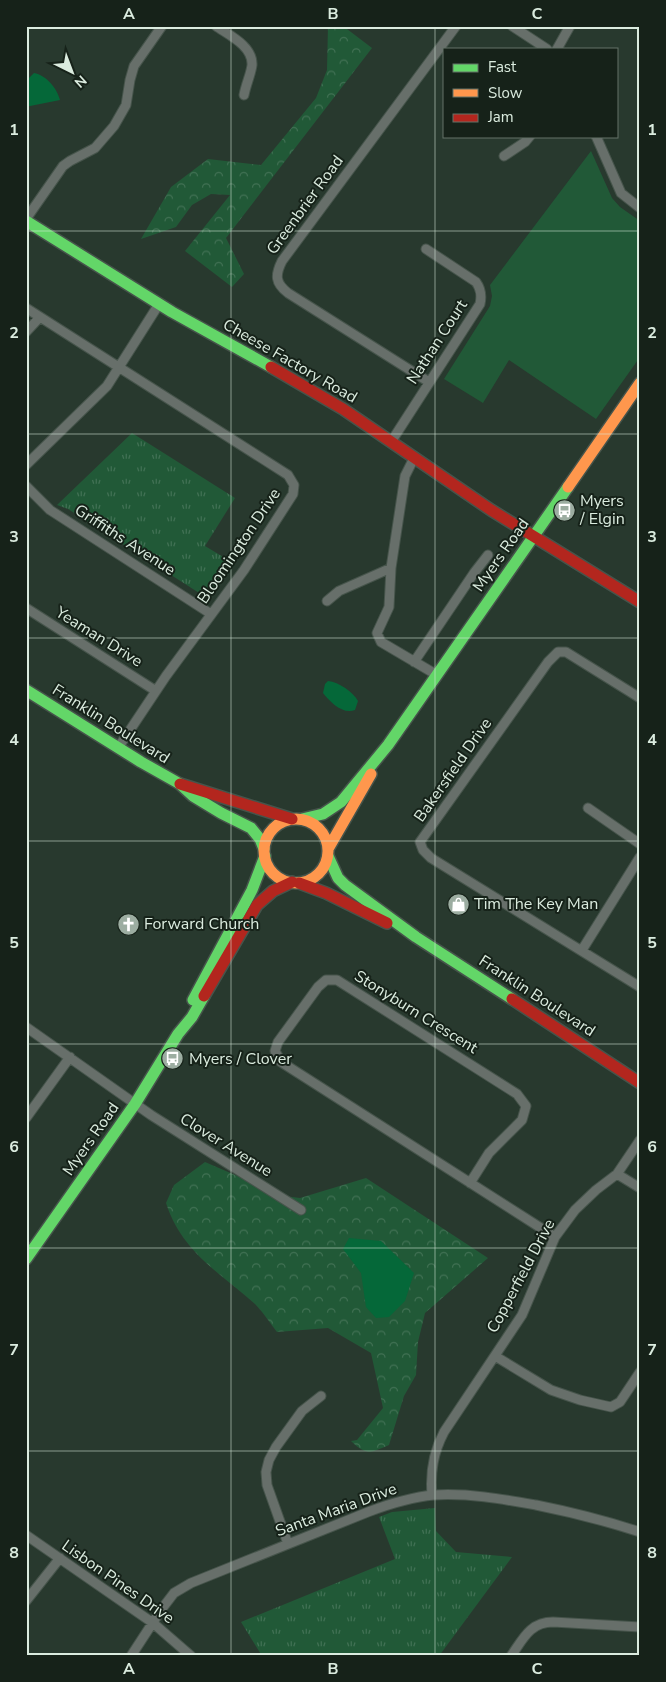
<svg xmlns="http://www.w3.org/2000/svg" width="666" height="1682" font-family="'Nunito Sans',sans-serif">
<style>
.grass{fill:#215937}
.forest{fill:url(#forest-crowns)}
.park{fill:url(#park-tufts)}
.water{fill:#056839}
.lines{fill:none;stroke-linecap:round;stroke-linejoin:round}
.street-casing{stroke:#46544b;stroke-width:11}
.fast-casing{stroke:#46544b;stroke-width:14}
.slow-casing{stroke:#46544b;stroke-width:14}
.jam-casing{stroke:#46544b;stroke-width:14}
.street{stroke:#676f6a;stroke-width:9}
.fast{stroke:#63d668;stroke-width:11}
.slow{stroke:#ff974d;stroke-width:11}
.jam{stroke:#b3261e;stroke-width:11}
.grid{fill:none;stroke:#dbecdf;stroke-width:1;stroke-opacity:0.55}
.labels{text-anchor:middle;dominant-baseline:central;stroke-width:4;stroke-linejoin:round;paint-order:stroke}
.street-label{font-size:16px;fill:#dbecdf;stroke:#162219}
.poi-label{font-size:16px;fill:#dbecdf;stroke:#162219;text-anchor:start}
.neatline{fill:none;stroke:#dbecdf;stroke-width:2}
.grid-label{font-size:16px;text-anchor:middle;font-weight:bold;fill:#dbecdf}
</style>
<defs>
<pattern id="forest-crowns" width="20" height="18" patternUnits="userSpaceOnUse" patternTransform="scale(1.25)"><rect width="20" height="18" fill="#215937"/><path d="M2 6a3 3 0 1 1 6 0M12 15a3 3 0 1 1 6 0" fill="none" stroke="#417154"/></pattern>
<pattern id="park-tufts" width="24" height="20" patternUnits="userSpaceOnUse" patternTransform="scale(1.25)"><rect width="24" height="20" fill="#215937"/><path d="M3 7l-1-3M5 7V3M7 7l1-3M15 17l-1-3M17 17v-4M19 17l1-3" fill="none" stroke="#417154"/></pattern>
</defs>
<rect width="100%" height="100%" fill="#28392e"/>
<path class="grass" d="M591,151L612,198L620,207L640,221V357L596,419L509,360L483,403L444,379L490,306L492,296L490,285Z"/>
<path class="forest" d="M328,26H343L372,48L226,238L244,274L232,287L185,251L230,195L211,194L192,205L176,227L141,239L171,187L208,159L261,165L316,98L327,70Z
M205,1162L284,1196L300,1198L366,1178L488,1258L425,1313L418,1342L416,1375L404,1396L389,1445C370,1453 367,1456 351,1441L357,1440L383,1408L371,1353L328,1328L277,1332C270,1323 263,1312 255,1304C219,1272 182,1252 166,1203L174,1185Z"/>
<path class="park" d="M132,433L235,498L205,546L235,564L210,598H207L68,509L57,505Z
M435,1508L436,1531L456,1552L512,1557L439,1656H262L241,1622L395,1559L379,1517L392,1512Z"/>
<path class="water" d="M34,73C46,75 57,88 60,100L30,106H26V81Z
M328,681C339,682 353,692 358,701L355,710C343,715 330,702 323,693L325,684Z
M349,1238L381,1241L414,1273L405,1301L389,1317L376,1318L366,1307L361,1273L343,1249Z"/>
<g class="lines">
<defs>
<path id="street" d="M216,26C229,35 253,46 252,65C251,74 246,84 244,95
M512,26L547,49
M557,49L570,26
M596,136L621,193L640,208
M504,156L525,142L530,136
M26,219L63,166L70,161L95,148L114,126L126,105L130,80L134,66L162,26
M26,308L288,475L294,485L293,494L244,570L166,676L118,748
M26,332L40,317
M429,382L288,293C275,283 275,275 282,261L456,26
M391,442L480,304C482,295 481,289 476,282L426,249
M414,458L405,476L391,568L389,607L377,633L381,642L437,675
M26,465L107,386L159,304
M26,486L50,510L211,614
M327,601L339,591L391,568
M26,608L156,691
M414,662L474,573L488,555
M640,698L566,652H558L548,662L420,842L423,850L431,858L640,987
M588,808L640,844
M582,950L640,857
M26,1027L151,1115L301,1210
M26,1118L70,1057
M617,1174L640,1188
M470,1183L489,1153L522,1120L526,1106L517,1094L337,980H326L318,987L278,1042L275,1051L281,1062L555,1237
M495,1356L551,1390L580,1400L611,1407L620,1402L640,1372
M432,1495C430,1472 433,1453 444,1432L522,1315L555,1237L575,1210L596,1190L617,1174L640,1140
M26,1535L153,1623L191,1656
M288,1544L267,1485L266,1472L269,1460L276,1447L302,1411L321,1396
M26,1601L60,1558
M131,1656L161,1610L174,1593L191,1583L368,1512C389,1504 412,1497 434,1495C469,1493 502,1499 536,1505C571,1512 606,1521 640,1532
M511,1656C523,1639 530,1622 553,1622L640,1627"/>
<path id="fast" d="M26,221L172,312L271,367
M26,690L141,762L180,784L193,796L221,813L251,828L260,839L264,849
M302,819L323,814L341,802L388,745L568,487
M328,856L338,878L345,885L416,937L512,999
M193,1000L252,890L265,856
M26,1259L135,1104L178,1034L192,1017L204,996"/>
<path id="slow" d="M568,487L640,383
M264 851a32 32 0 1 1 64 0a32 32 0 1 1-64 0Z
M328,849L371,774"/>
<path id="jam" d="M271,367L343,409L491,510L640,602
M180,784L292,819
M299,883L326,893L387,923
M204,996L257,905L273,891L292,882
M512,999L640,1083"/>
</defs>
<use href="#street" class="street-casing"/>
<use href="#fast" class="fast-casing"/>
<use href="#slow" class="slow-casing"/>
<use href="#jam" class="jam-casing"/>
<use href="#street" class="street"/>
<use href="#fast" class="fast"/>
<use href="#slow" class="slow"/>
<use href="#jam" class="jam"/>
</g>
<path class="grid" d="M231,26V1656M435,26V1656M26,231H640M26,434H640M26,638H640M26,841H640M26,1044H640M26,1248H640M26,1451H640"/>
<defs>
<symbol id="bus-disc" viewBox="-11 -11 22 22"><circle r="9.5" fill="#9cada1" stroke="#162219"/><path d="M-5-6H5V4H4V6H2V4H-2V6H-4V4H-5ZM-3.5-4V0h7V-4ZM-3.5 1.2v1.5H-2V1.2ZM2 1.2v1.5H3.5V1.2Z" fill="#fff"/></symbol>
<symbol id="shop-disc" viewBox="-11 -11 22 22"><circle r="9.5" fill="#9cada1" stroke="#162219"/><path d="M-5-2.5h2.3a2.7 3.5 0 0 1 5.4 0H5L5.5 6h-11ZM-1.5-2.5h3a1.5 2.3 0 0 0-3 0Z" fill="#fff"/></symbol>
<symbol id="church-disc" viewBox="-11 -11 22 22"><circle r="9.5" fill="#9cada1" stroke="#162219"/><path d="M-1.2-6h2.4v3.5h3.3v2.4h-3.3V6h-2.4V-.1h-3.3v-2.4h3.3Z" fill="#fff"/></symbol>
</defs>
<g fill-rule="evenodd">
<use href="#bus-disc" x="552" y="498" width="25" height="25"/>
<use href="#shop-disc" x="446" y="892" width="25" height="25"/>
<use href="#church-disc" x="116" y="912" width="25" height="25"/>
<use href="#bus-disc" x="160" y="1046" width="25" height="25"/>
</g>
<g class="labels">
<g class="street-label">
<text transform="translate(305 205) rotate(-54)">Greenbrier Road</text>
<text transform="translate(437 342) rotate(-57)">Nathan Court</text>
<text transform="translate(290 361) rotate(30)">Cheese Factory Road</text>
<text transform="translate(125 540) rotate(33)">Griffiths Avenue</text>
<text transform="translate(239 546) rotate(-56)">Bloomington Drive</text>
<text transform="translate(501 555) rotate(-55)">Myers Road</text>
<text transform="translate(99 637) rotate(32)">Yeaman Drive</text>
<text transform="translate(111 724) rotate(32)">Franklin Boulevard</text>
<text transform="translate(453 770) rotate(-55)">Bakersfield Drive</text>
<text transform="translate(537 996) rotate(33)">Franklin Boulevard</text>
<text transform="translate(416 1012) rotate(32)">Stonyburn Crescent</text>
<text transform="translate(91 1139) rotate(-55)">Myers Road</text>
<text transform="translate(226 1145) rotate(32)">Clover Avenue</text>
<text transform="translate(521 1276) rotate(-62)">Copperfield Drive</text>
<text transform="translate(336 1510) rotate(-20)">Santa Maria Drive</text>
<text transform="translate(118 1582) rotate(35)">Lisbon Pines Drive</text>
</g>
<g class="poi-label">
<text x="580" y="501">Myers<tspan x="580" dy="18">/ Elgin</tspan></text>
<text x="474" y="904">Tim The Key Man</text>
<text x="144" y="924">Forward Church</text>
<text x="189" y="1059">Myers / Clover</text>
</g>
</g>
<rect width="666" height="1682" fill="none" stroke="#162219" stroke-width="55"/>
<rect x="443" y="48" width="175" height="90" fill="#162219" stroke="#657368"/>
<rect x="453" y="64" width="25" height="8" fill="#63d668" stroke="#657368"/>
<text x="488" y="72" font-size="15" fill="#dbecdf">Fast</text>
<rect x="453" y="89" width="25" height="8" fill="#ff974d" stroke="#657368"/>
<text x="488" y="98" font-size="15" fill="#dbecdf">Slow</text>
<rect x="453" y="114" width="25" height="8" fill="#b3261e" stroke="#657368"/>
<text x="488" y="122" font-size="15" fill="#dbecdf">Jam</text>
<g transform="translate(72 72) rotate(138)" stroke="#162219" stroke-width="4" paint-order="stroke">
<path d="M0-4L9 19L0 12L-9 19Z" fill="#dbecdf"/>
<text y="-8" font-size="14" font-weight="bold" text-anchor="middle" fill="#dbecdf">N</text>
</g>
<rect x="28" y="28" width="610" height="1626" class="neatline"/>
<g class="grid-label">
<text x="129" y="19">A</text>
<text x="333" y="19">B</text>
<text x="537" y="19">C</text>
<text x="14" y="135">1</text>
<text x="652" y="135">1</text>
<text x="14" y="338">2</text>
<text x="652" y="338">2</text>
<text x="14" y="542">3</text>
<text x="652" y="542">3</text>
<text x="14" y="745">4</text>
<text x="652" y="745">4</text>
<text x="14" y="948">5</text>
<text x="652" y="948">5</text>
<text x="14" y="1152">6</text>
<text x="652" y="1152">6</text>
<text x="14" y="1355">7</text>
<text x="652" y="1355">7</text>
<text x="14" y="1558">8</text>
<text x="652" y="1558">8</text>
<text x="129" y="1674">A</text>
<text x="333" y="1674">B</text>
<text x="537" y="1674">C</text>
</g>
</svg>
